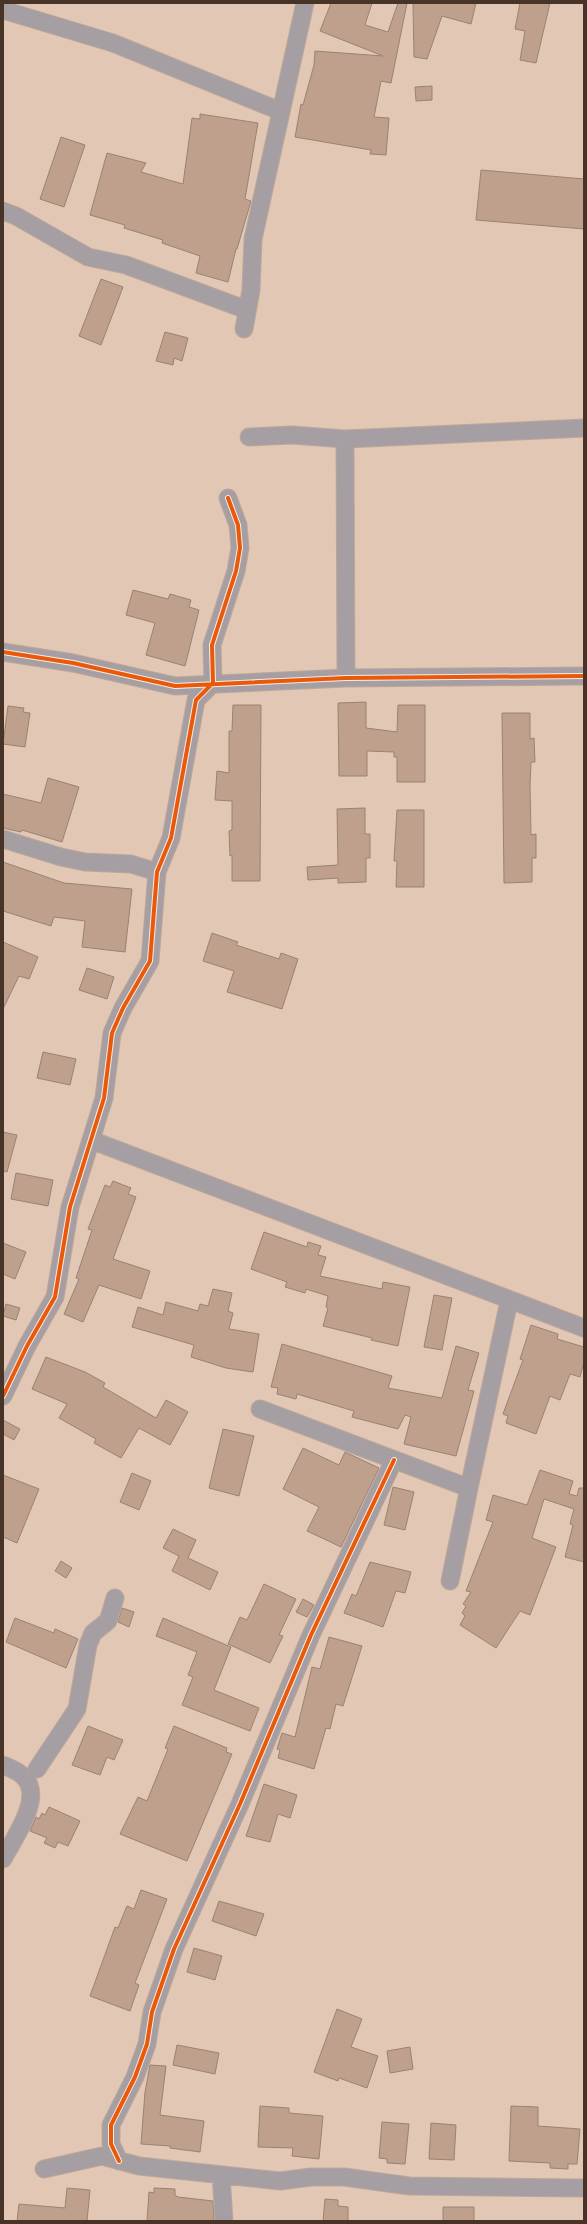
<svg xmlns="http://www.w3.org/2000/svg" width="587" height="2224" font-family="'Libre Baskerville',serif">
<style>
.building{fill:#bea08c;stroke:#988375}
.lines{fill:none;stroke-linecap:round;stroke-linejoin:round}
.street-casing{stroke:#bea799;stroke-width:19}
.street{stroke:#a59fa3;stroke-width:17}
.cycleway-casing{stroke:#fcece2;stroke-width:6}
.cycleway{stroke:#e8590c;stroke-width:4}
</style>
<rect width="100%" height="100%" fill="#e3c7b5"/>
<path class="building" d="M331,3H372L365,25L388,32L398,3H407L391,83L381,81L374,117L389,118L386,155L370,154L371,150L295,137L301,104L303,105L314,65L315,51L383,56L320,31Z
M413,3H476L471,24L442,16L427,59L414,57Z
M520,3H550L536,63L520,60L525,31L515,29Z
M432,86V100L416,101L415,87Z
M200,114L258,123L245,199L251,201L237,249H236L228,282L196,273L200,256L162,243L163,240L124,228L125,225L90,215L107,153L146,163L141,172L183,184L192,118L200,119Z
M61,137L85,145L64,207L40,199Z
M481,170L584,179V229L476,220Z
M101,279L123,287L101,345L79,336Z
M165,332L188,338L182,361L174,358L173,365L156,361Z
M133,590L168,599L170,594L191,600L189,607L199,610L185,666L146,655L155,623L126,615Z
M366,702V728L397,732L398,705H425V782H397V757H394V752L367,751V776H339L338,703Z
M233,705H261L260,881H232V855L230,856L229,831L232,830V801L215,800L217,771L229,773V731H232Z
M8,706L24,708L23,712L30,713L25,747L3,744Z
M502,713H530V739L534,738L535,762H531L530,786L531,835L536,834V858H532V882L504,883Z
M48,778L79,787L62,842L22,830L21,832L3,828V794L41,803Z
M365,808V834H370V858H366V882L338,883V878L308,880L307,867L338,865L337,809Z
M397,810H424V887H396L397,861H394Z
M3,862L64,883L132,889L125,952L82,947L85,921L54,917L51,926L3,911Z
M212,933L238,942L236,945L279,959L281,953L298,959L282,1009L227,992L234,971L203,961Z
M3,942L38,957L29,979L19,976L3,1009Z
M87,968L114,977L107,999L79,990Z
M43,1052L76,1059L70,1085L37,1078Z
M3,1132L17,1135L7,1172L3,1171Z
M16,1173L53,1180L48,1206L11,1199Z
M113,1181L131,1188L128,1194L136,1197L113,1259L150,1271L141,1299L99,1285L83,1322L64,1314L79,1279L76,1278L92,1230L88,1229L105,1185L110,1187Z
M264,1232L307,1247L308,1242L321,1246L318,1255L326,1257L320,1276L382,1289L383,1282L410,1287L398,1346L371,1340L372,1338L323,1326L328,1308L326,1307L328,1296L306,1289L305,1293L285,1287L287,1282L251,1269Z
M3,1243L26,1252L15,1279L3,1274Z
M213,1289L232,1293L228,1311L233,1313L229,1329L259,1334L253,1372L226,1368L191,1357L194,1345L132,1327L138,1307L163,1315L166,1302L198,1311L200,1304L208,1306Z
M434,1295L452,1298L442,1350L424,1347Z
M6,1304L20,1308L16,1320L3,1316Z
M531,1325L558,1334L557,1339L584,1347V1362L580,1377L570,1374L560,1400L550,1396L536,1434L506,1423L508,1416L503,1414L523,1360L520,1359Z
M282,1344L392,1376L388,1388L442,1398L456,1346L479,1353L468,1390L474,1391L456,1456L404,1444L411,1417L405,1415L398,1429L352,1417L354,1411L297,1394L296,1399L277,1394L278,1388L271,1387Z
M46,1357L85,1372L105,1383L103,1387L156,1418L166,1400L188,1412L170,1445L139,1428L121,1458L94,1443L96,1439L59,1418L67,1404L32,1389Z
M3,1420L20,1429L14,1440L3,1434Z
M223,1429L254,1436L239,1496L209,1488Z
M303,1448L339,1465L345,1452L379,1468L341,1547L307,1531L319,1507L283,1489Z
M540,1470L573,1481L569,1494L577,1496L579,1488H584V1562L565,1557L573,1525L570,1524L574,1509L544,1499L532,1538L556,1547L530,1615L520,1611L496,1648L460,1625L465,1616L462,1613L466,1606L463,1604L471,1592L466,1591L493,1522L486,1520L493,1495L527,1505Z
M132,1473L151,1481L139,1510L120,1502Z
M3,1475L39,1489L17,1543L3,1537Z
M393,1487L414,1492L405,1530L384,1525Z
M173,1529L196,1540L188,1558L218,1572L210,1590L172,1571L179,1556L163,1548Z
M61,1561L72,1568L66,1578L55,1571Z
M370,1562L411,1572L405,1593L396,1591L383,1627L344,1613L352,1594L356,1596Z
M264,1584L296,1599L279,1635L283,1636L270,1663L228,1644L240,1617L247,1620Z
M303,1599L314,1605L307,1617L296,1612Z
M122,1608L134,1612L129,1627L118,1622Z
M15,1618L54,1633L55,1629L78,1639L66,1668L6,1642Z
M163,1618L231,1647L214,1690L259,1708L250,1731L182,1705L193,1677L188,1675L197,1652L156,1636Z
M329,1637L362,1646L343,1706L336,1704L330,1729L326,1728L314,1769L278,1758L280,1750L277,1749L282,1733L295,1737L312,1667L320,1669Z
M88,1726L123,1740L114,1760L107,1757L100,1775L72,1765Z
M174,1726L227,1748L226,1752L232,1754L187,1861L120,1834L138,1797L147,1801L168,1749L165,1748Z
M264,1784L297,1795L290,1818L278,1814L270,1842L246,1836Z
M49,1807L80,1821L68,1846L58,1842L55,1848L44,1843L47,1838L30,1831L36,1817L39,1819L42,1813L45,1815Z
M141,1890L167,1899L135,1983L139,1985L130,2011L90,1996L115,1927L118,1928L127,1906L134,1909Z
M219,1901L264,1914L256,1936L212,1921Z
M194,1948L222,1956L215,1980L187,1972Z
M337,2009L362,2019L351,2047L378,2056L367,2088L339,2078L338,2081L314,2072Z
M177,2045L219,2053L215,2074L173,2065Z
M410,2047L413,2069L390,2073L387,2051Z
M150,2065L166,2066L160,2115L204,2121L200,2152L170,2148V2146L141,2144L145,2092Z
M260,2106L289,2108V2113L323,2116L319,2159L292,2156L293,2148L258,2147Z
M511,2106L538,2107V2126L580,2129L577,2164H568V2169L550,2168V2163L509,2161Z
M382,2122L409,2124L405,2164L387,2163V2159L379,2158Z
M431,2123L456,2125L454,2160L429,2159Z
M67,2188L90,2190L87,2221H17L19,2204L65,2208Z
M154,2188L175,2189V2195L178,2197L213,2201L214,2221H147L149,2192L154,2193Z
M325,2199L338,2200V2206L348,2207V2221H323Z
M443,2207H474V2221H443Z"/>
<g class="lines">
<defs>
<path id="street" d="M3,10L113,43L280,111
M3,211L16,216L88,257L126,265L247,310
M244,329L251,290L253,239L305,3
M249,437L292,435L345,439L584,428
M345,439L346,678
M3,652L73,663L175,686L346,678L584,676
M3,839L61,857L85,862L131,864L157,872
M91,1140L584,1328
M3,1396L27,1346L55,1297L70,1207L104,1098L112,1033L123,1008L150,961L157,872L171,838L196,700L213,683L212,645L236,571L240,548L238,525L228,498
M260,1409L469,1488L509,1301
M450,1581L469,1488
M3,1765C13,1769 25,1774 29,1785C38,1805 12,1842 3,1859
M37,1769L77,1709L88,1645L93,1633L108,1621L115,1598
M119,2161L111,2144V2125L135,2077L147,2044L152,2012L174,1949L240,1804L311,1635L394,1460
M44,2169L102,2156L139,2166L280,2181L311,2177H344L409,2186L584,2188
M221,2175L224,2221"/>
</defs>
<use href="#street" class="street-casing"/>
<use href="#street" class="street"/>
<defs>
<path id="cycleway" d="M3,652L73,663L175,686L346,678L584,676
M3,1396L27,1346L55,1297L70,1207L104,1098L112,1033L123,1008L150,961L157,872L171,838L196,700L213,683L212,645L236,571L240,548L238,525L228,498
M119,2161L111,2144V2125L135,2077L147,2044L152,2012L174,1949L240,1804L311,1635L394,1460"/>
</defs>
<use href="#cycleway" class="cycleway-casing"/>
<use href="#cycleway" class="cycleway"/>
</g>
<rect width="587" height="2224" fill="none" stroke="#483427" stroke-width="8"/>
</svg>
